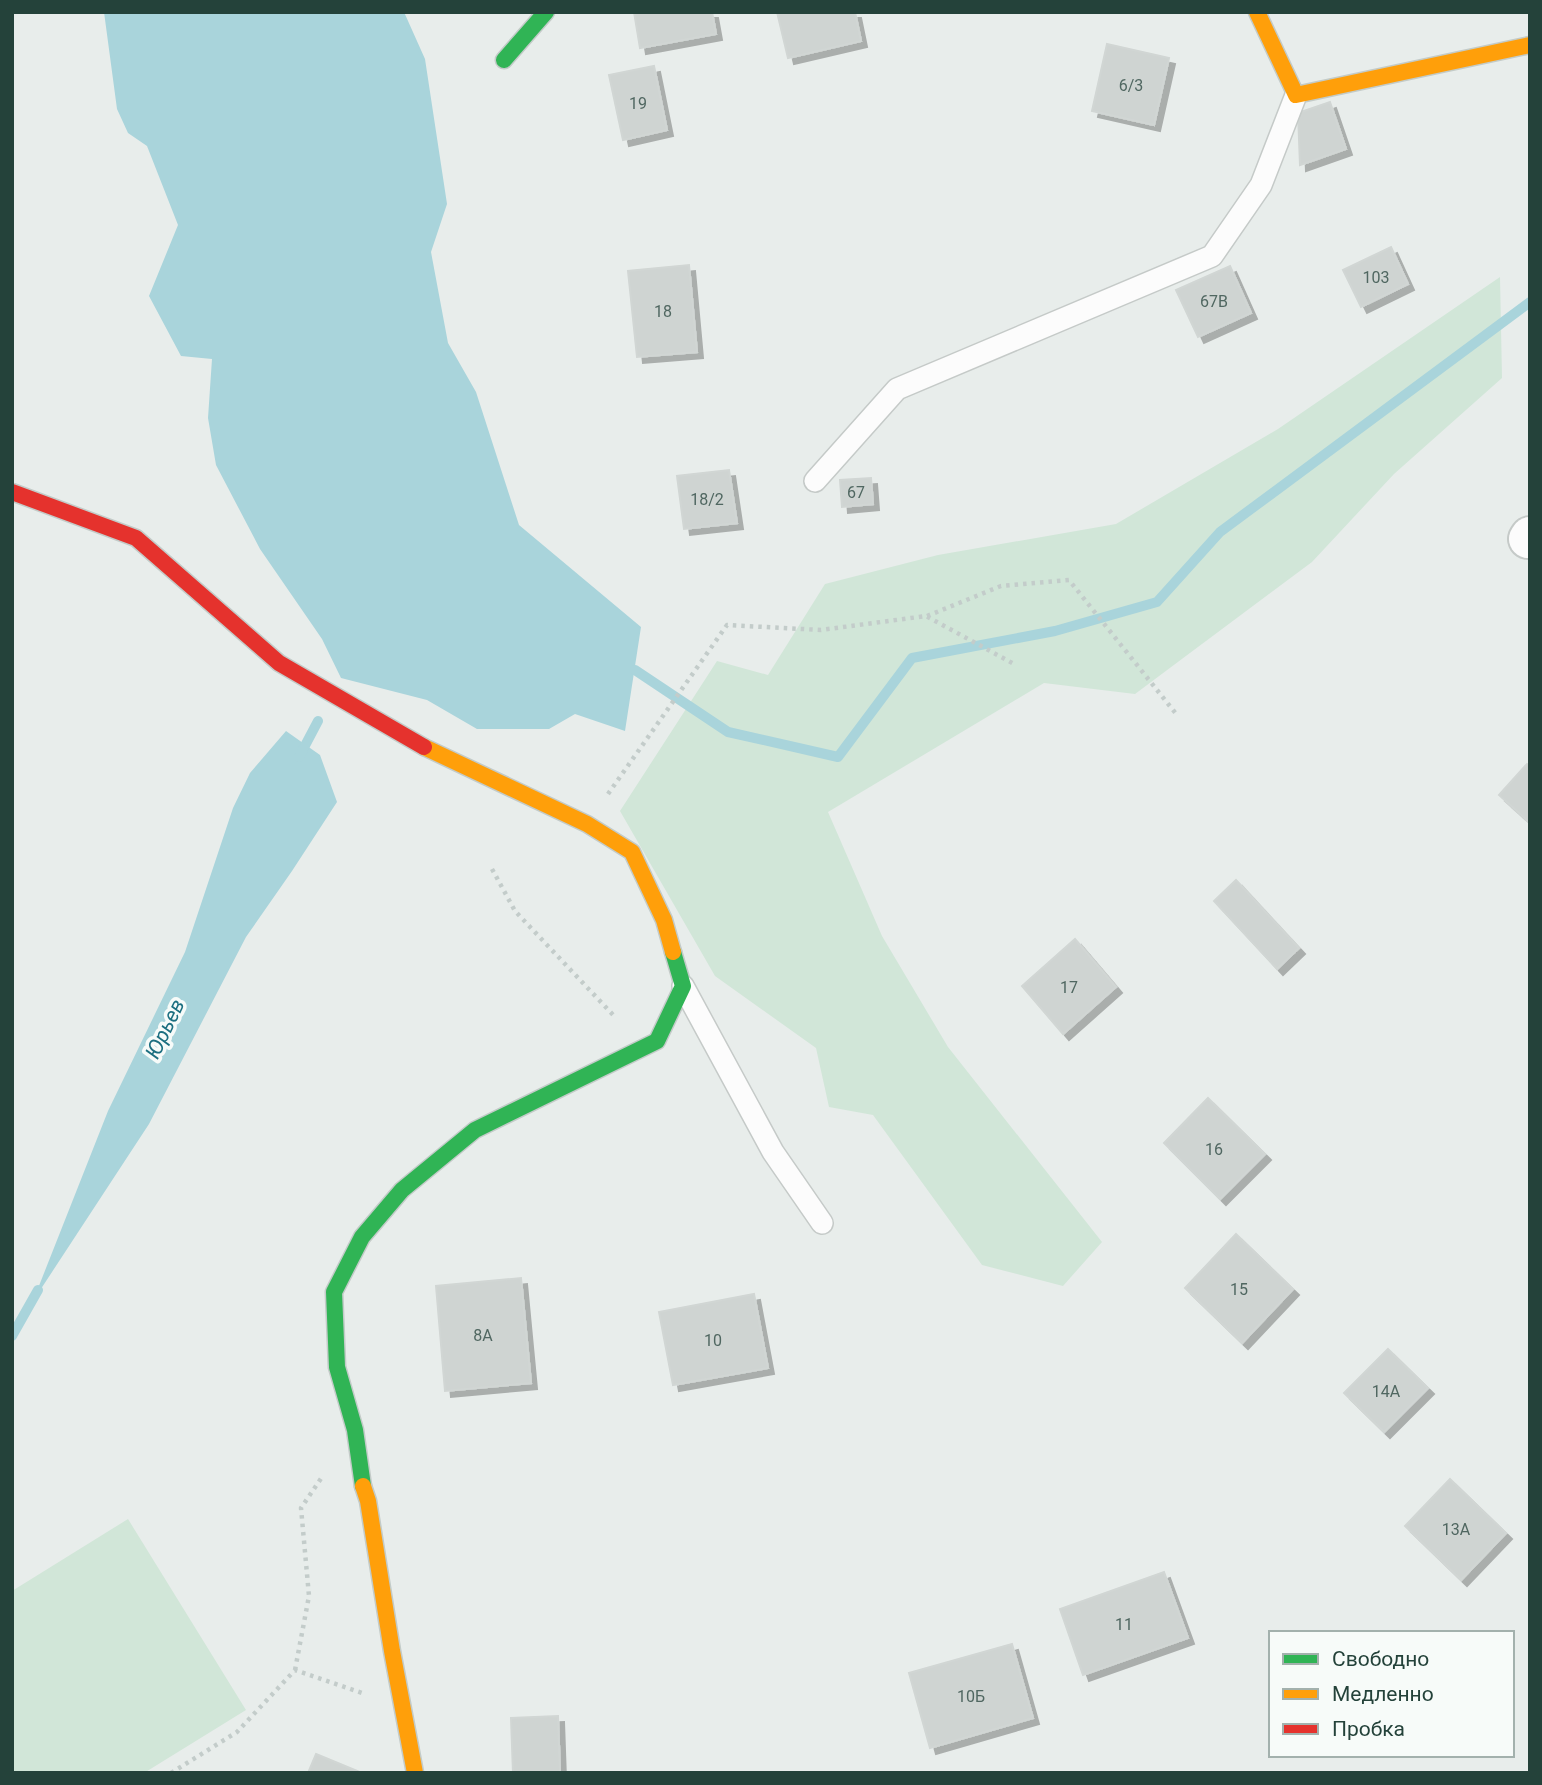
<svg xmlns="http://www.w3.org/2000/svg" width="1542" height="1785" font-family="Roboto,sans-serif">
<style>
.green{fill:#d1e6d8}
.water{fill:#a9d4db}
.lines{fill:none;stroke-linecap:round;stroke-linejoin:round}
.stream{stroke:#a9d4db;stroke-width:10}
.building{fill:#cfd4d2;stroke:#d1d6d4;stroke-width:2;filter:url(#shadow)}
.lane-casing{stroke:#c5cac8;stroke-width:24}
.street-casing{stroke:#c5cac8;stroke-width:42}
.fast-casing{stroke:#c3cbc8;stroke-width:19}
.slow-casing{stroke:#c3cbc8;stroke-width:19}
.jam-casing{stroke:#c3cbc8;stroke-width:19}
.path{stroke:#c3ccca;stroke-width:4.5;stroke-dasharray:3.5 5;stroke-linecap:butt}
.lane{stroke:#fcfcfc;stroke-width:21}
.street{stroke:#fcfcfc;stroke-width:38}
.fast{stroke:#30b455;stroke-width:16}
.slow{stroke:#ff9f0a;stroke-width:16}
.jam{stroke:#e5322d;stroke-width:16}
.labels{text-anchor:middle;dominant-baseline:central;stroke-width:7;stroke-linejoin:round;paint-order:stroke}
.number-label{font-size:16px;fill:#506761}
.water-label{font-size:21px;font-style:italic;fill:#1c6f80;stroke:#f7fbf9}
</style>
<defs>
<filter id="shadow"><feDropShadow dx="6" dy="6" stdDeviation="0" flood-color="#0004"/></filter>
</defs>
<rect width="100%" height="100%" fill="#e8edeb"/>
<path class="green" d="M1500,277L1502,378L1394,474L1312,562L1135,694L1044,683L828,812L882,936L948,1047L1102,1242L1063,1286L982,1265L873,1115L829,1107L816,1048L715,976L620,811L717,661L768,675L825,584L938,555L1116,524L1278,429Z
M128,1519L246,1710L144,1773H12V1591Z"/>
<path class="water" d="M104,12H404L425,59L447,204L431,252L448,343L476,392L519,525L641,627L625,731L575,714L549,729H477L427,700L341,678L322,639L260,549L216,465L208,418L212,359L181,356L149,296L178,225L147,146L128,133L117,109Z
M286,731L320,755L337,802L292,871L246,937L149,1124L33,1301L108,1111L185,952L233,808L250,773Z"/>
<g class="lines">
<path class="stream" d="M635,670L728,732L838,757L912,658L1055,631L1157,602L1220,532L1530,302
M299,757L318,721
M12,1336L38,1290"/>
</g>
<path class="building" d="M634,12H712L716,34L640,48Z
M777,12H855L861,41L788,58Z
M1107,44L1169,58L1154,125L1092,111Z
M654,66L667,130L623,140L609,75Z
M1330,102L1346,149L1300,165L1298,113Z
M1391,247L1408,284L1361,307L1343,270Z
M689,265L697,352L637,357L628,271Z
M1230,266L1251,313L1198,337L1176,290Z
M729,470L737,523L684,529L677,476Z
M871,478L873,504L842,507L840,480Z
M1527,764L1530,766V823L1499,795Z
M1236,880L1299,948L1277,969L1214,901Z
M1075,939L1116,987L1063,1034L1022,986Z
M1208,1098L1265,1154L1220,1199L1164,1143Z
M1236,1234L1293,1289L1242,1343L1185,1288Z
M521,1278L531,1383L445,1391L436,1286Z
M754,1294L768,1368L673,1385L659,1312Z
M1388,1349L1428,1388L1384,1432L1344,1393Z
M1450,1479L1506,1533L1461,1580L1405,1526Z
M1164,1572L1188,1638L1083,1675L1060,1609Z
M1012,1644L1033,1718L930,1748L909,1673Z
M558,1716L560,1773H513L511,1718Z
M316,1754L362,1773H308Z"/>
<g class="lines">
<defs>
<path id="lane" d="M815,481L897,389L1212,256L1261,185L1296,95
M683,986L773,1152L822,1223"/>
<path id="street" d="M1528,539L1530,536"/>
<path id="fast" d="M504,60L546,12
M363,1486L355,1430L337,1367L334,1292L362,1237L402,1190L475,1130L657,1041L683,986L673,952"/>
<path id="slow" d="M1257,12L1296,95L1530,45
M424,747L587,824L632,852L664,920L673,952
M363,1486L368,1501L392,1651L415,1773"/>
<path id="jam" d="M12,492L136,538L279,663L424,747"/>
</defs>
<use href="#lane" class="lane-casing"/>
<use href="#street" class="street-casing"/>
<use href="#fast" class="fast-casing"/>
<use href="#slow" class="slow-casing"/>
<use href="#jam" class="jam-casing"/>
<path class="path" d="M927,616L1001,586L1069,580L1177,715
M608,794L727,625L821,630L926,616L1014,664
M492,869L515,911L616,1018
M295,1670L309,1596L301,1508L322,1477
M171,1773L237,1732L295,1670L362,1693"/>
<use href="#lane" class="lane"/>
<use href="#street" class="street"/>
<use href="#fast" class="fast"/>
<use href="#slow" class="slow"/>
<use href="#jam" class="jam"/>
</g>
<g class="labels">
<g class="number-label">
<text x="1131" y="85">6/3</text>
<text x="638" y="103">19</text>
<text x="1376" y="277">103</text>
<text x="1214" y="301">67В</text>
<text x="663" y="311">18</text>
<text x="856" y="492">67</text>
<text x="707" y="499">18/2</text>
<text x="1069" y="987">17</text>
<text x="1214" y="1149">16</text>
<text x="1239" y="1289">15</text>
<text x="483" y="1335">8А</text>
<text x="713" y="1340">10</text>
<text x="1386" y="1391">14А</text>
<text x="1456" y="1529">13А</text>
<text x="1124" y="1624">11</text>
<text x="971" y="1696">10Б</text>
</g>
<g class="water-label">
<text transform="translate(165 1029) rotate(-64)">Юрьев</text>
</g>
</g>
<rect width="1542" height="1785" fill="none" stroke="#24423a" stroke-width="28"/>
<rect x="1269" y="1631" width="245" height="126" fill="#f7fbf9" stroke="#a3b1ad" stroke-width="2"/>
<rect x="1283" y="1654" width="35" height="10" fill="#30b455" stroke="#a3b1ad" stroke-width="2"/>
<text x="1332" y="1666" font-size="21" fill="#24423a">Свободно</text>
<rect x="1283" y="1689" width="35" height="10" fill="#ff9f0a" stroke="#a3b1ad" stroke-width="2"/>
<text x="1332" y="1701" font-size="21" fill="#24423a">Медленно</text>
<rect x="1283" y="1724" width="35" height="10" fill="#e5322d" stroke="#a3b1ad" stroke-width="2"/>
<text x="1332" y="1736" font-size="21" fill="#24423a">Пробка</text>
</svg>
